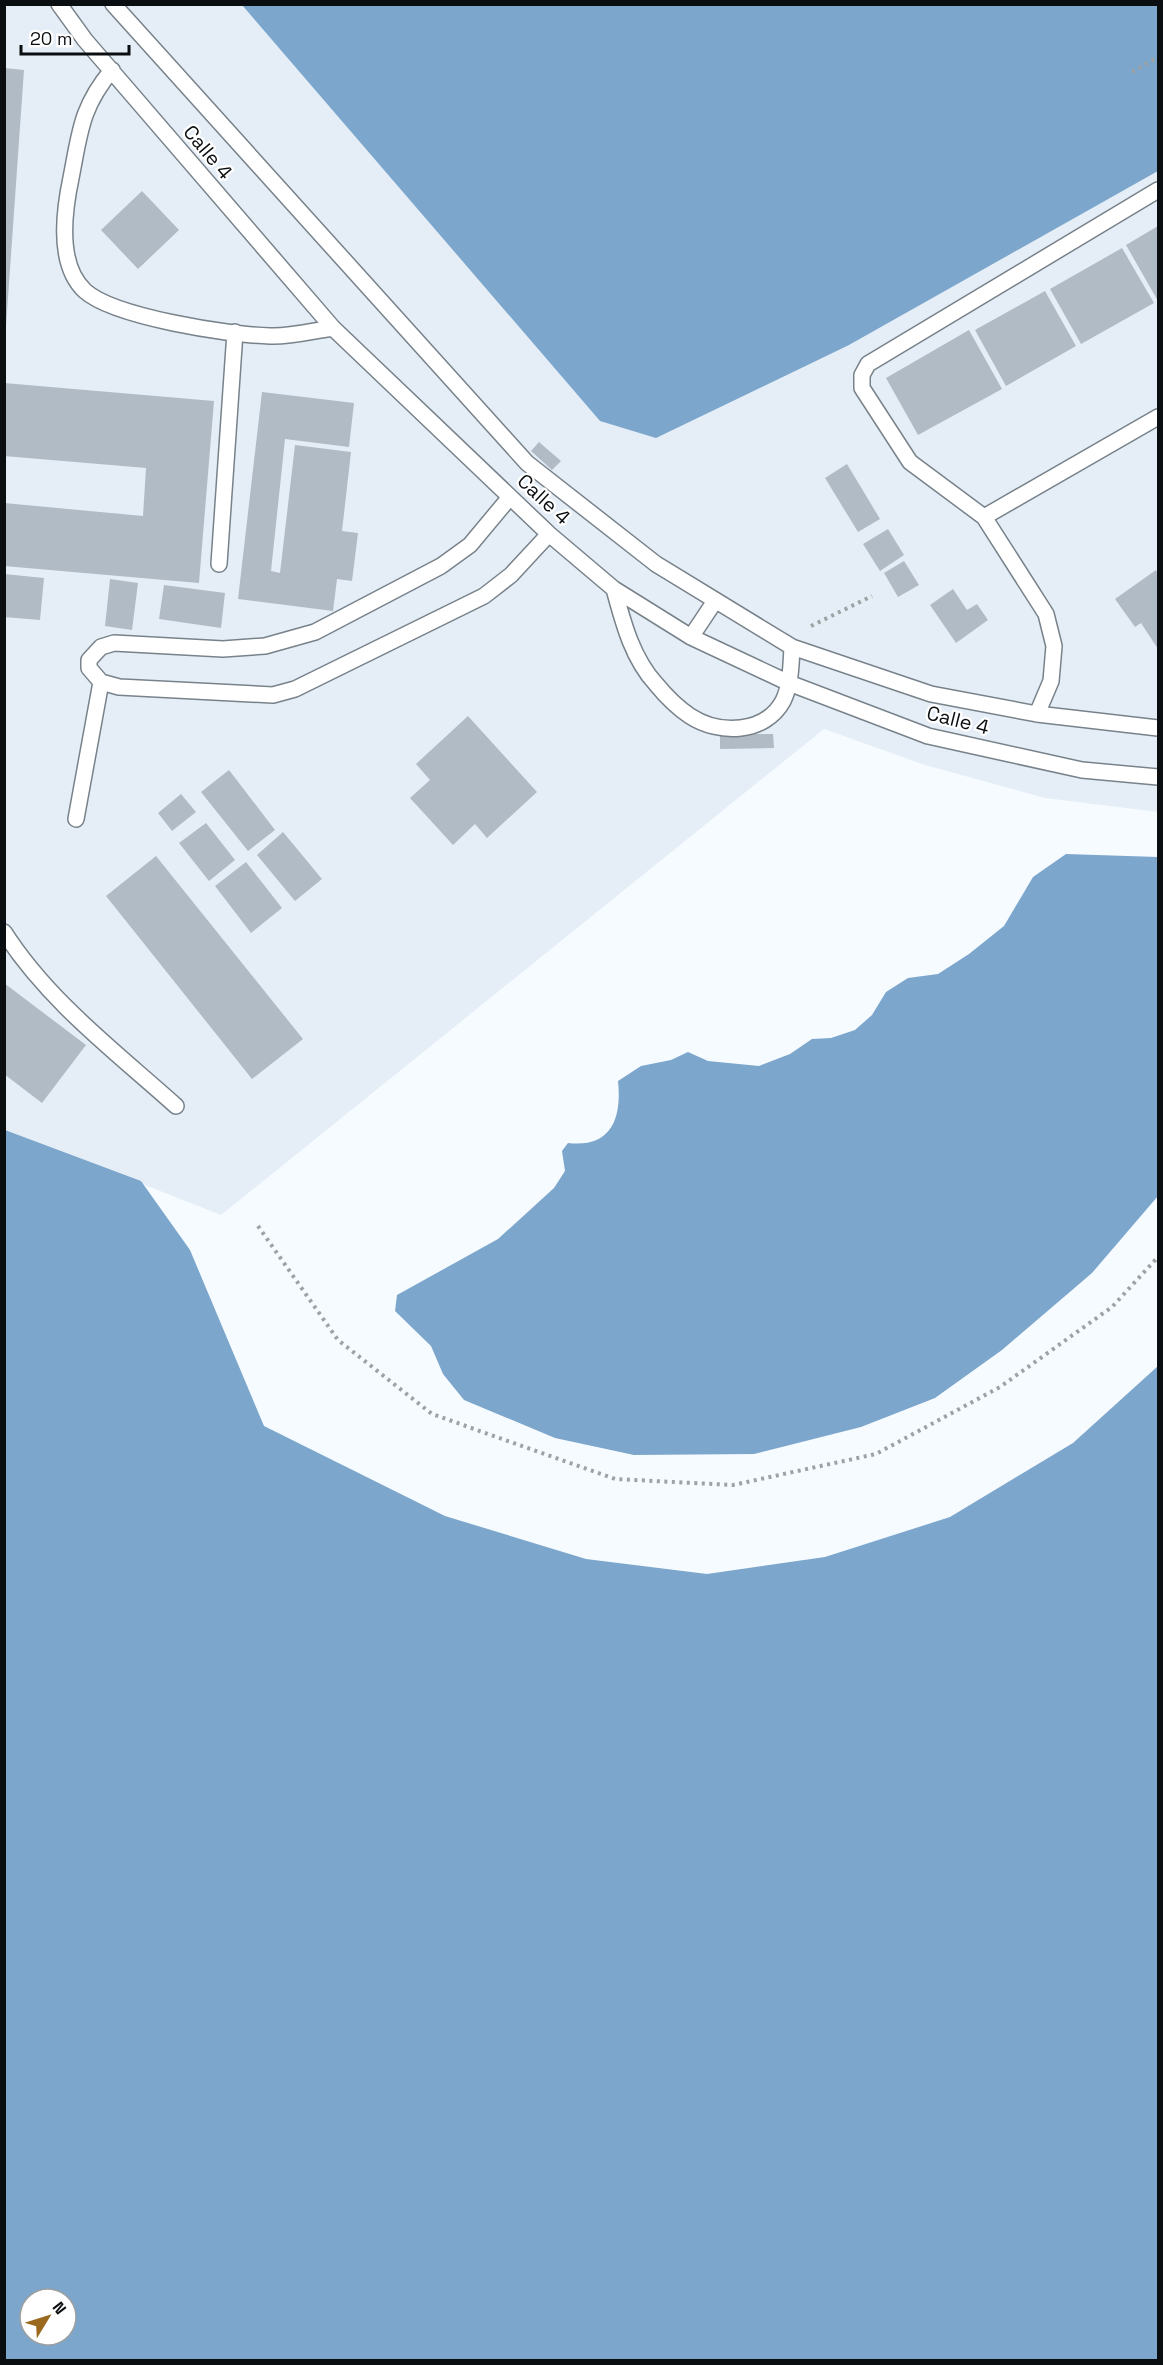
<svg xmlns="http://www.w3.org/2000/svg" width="1163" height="2365" font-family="'Space Grotesk',sans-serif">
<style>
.built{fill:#e5eef7}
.water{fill:#7ca6cc;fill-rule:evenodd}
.building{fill:#b1bbc5}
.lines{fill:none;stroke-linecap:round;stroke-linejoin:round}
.lane-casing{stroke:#78828a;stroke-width:18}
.path{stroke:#9da2a5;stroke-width:4;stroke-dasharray:3 4.5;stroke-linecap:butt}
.lane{stroke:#fff;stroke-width:15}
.labels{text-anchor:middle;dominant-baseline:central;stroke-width:4.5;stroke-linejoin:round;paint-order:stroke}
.street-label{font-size:20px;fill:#0a0e11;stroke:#fff}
</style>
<rect width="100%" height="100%" fill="#f6fbff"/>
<path class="built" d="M4,5H242L600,421L849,345L1158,171V812L1045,798L925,765L824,729L221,1215L5,1130Z"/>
<path class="water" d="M242,5H1158V171L849,345L656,438L600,421Z
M1066,854L1158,857V1196L1092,1273L1002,1350L935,1398L861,1427L754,1454L634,1455L555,1438L464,1400L443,1374L431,1346L395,1311L397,1295L498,1239L554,1188L565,1171L562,1151L568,1143C611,1148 622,1119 618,1081L641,1066L671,1060L688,1052L708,1061L759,1066L790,1054L812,1039L831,1038L855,1030L872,1015L886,992L908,978L938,974L969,954L1004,926L1033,877Z
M5,1130L141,1181L190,1250L264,1426L445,1516L586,1559L707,1574L825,1557L950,1517L1073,1443L1158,1366V2360H5ZM30,2299H66V2335H30Z"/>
<path class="building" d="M4,68L24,70L6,326H4Z
M142,191L179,230L138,269L101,230Z
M1158,226V301L1126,245Z
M1122,248L1154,303L1081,344L1050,289Z
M1045,291L1076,346L1006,386L975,330Z
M969,330L1002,389L918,435L886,378Z
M4,383L214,401L199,583L4,566V503L143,516L146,468L4,456Z
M262,392L354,403L349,447L285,439L271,571L280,573L295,445L351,452L342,531L358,533L352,581L337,579L333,611L238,599Z
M539,442L561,461L552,470L531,451Z
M847,464L880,519L858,532L825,478Z
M888,529L904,555L880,571L863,544Z
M904,561L919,585L898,597L884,573Z
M1156,570L1158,574V649L1141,623L1135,627L1115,599Z
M4,574L44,578L40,620L4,617Z
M110,579L138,583L132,630L105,626Z
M164,585L225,593L221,628L159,619Z
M953,589L967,610L977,604L988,620L956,643L930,605Z
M468,716L537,792L487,838L475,824L453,845L410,798L430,780L416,764Z
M720,734H773L774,748L720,749Z
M229,770L275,830L248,851L201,792Z
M181,794L196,812L172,831L158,813Z
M206,823L235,860L209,881L179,843Z
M283,832L322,879L295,901L257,855Z
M156,856L303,1039L252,1079L106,896Z
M246,862L282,908L251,933L215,886Z
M4,983L86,1045L42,1103L4,1074Z"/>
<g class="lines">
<defs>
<path id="lane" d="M59,4L85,40L333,328L549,534L614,589L691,637L789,683L928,736L1082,770L1158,777
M113,4L527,463L656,564L792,647L931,694L1037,714L1158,728
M112,70C81,107 80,132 71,178C64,211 57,265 85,291C114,317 229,335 270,336C290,337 312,331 333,328
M510,497L470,545L441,566L315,632L265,646L223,649L114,643L101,647L89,660V668L101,682L119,687L273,695L295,689L484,596L511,575L549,534
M984,517L1158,417
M219,564L235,332
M614,589C623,622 632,658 656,684C665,695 678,708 690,716C719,735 765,734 783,701C791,685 791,664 792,647
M691,637L715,601
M1037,714L1051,681L1054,646L1046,614L984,517L910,462L862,388V375L868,364L1158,190
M76,819L101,682
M4,932C48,1001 116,1052 176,1106"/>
</defs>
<use href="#lane" class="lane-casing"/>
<path class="path" d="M1132,72L1158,57
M811,626L872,596
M258,1226L338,1340L432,1414L615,1479L733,1485L876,1454L1000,1387L1112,1307L1158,1257"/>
<use href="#lane" class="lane"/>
</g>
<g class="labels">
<g class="street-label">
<text transform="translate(208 152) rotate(50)">Calle 4</text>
<text transform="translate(544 499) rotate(43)">Calle 4</text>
<text transform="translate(958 720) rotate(14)">Calle 4</text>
</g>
</g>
<rect width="1163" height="2365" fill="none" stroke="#0a0e11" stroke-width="12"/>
<g transform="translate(48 2317) rotate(52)"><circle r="28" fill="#ffffff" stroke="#9d9fa0" stroke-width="1.5"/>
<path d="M0-4.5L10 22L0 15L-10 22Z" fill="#9b691d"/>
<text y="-9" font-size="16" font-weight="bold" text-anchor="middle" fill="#0a0e11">N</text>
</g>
<path d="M21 45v9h108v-9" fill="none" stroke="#0a0e11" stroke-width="3"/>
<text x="30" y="45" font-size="18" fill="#0a0e11" stroke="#ffffff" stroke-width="4.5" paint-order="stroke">20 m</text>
</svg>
